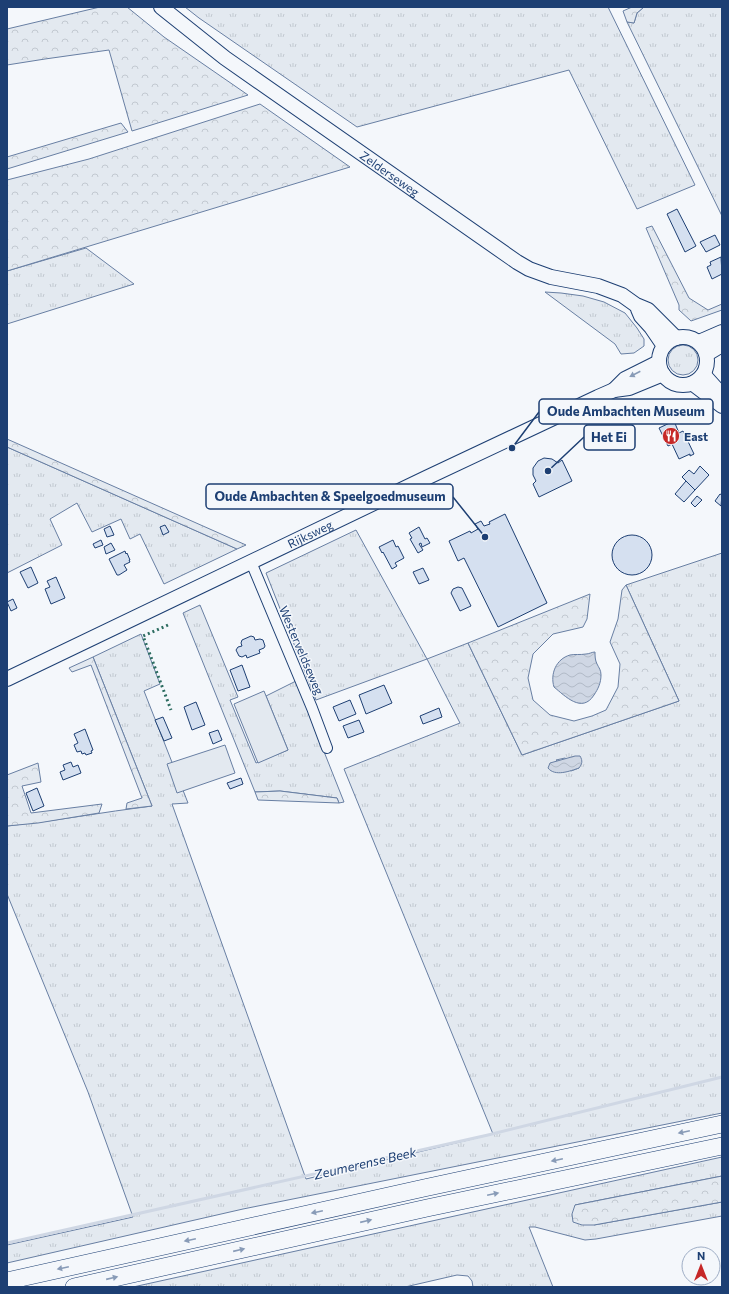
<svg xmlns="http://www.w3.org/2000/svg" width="729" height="1294" font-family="Commissioner,sans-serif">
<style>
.grass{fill:url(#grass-tufts);stroke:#687fa3;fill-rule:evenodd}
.forest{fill:url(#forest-crowns);stroke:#687fa3}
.park{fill:#e3e9f0;stroke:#687fa3}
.water{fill:url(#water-waves);stroke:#687fa3}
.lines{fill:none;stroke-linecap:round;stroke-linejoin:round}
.stream{stroke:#cfd7e4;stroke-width:3}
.building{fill:#d5e0f0;stroke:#1d3f73}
.minor-casing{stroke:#1d3f73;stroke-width:12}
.secondary-casing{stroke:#1d3f73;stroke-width:16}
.motorway-casing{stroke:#1d3f73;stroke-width:18}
.minor{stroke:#f4f7fb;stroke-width:10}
.secondary{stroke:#f4f7fb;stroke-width:14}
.motorway{stroke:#f4f7fb;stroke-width:17}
.hedge{stroke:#2c6c60;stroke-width:3;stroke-dasharray:2 3;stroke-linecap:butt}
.oneway{fill:#889bb7}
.labels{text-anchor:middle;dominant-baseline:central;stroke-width:3;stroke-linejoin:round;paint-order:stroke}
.street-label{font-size:12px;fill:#1d3f73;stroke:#f4f7fb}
.poi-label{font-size:12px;font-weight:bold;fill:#1d3f73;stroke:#f4f7fb;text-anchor:start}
.water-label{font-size:13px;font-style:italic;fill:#1d3f73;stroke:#f4f7fb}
.leader{fill:none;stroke:#1d3f73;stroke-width:1.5}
.callout-dot{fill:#1d3f73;stroke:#f4f7fb;stroke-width:1.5}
.callout{fill:#f4f7fb;stroke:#1d3f73;stroke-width:1.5}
.callout-label{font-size:13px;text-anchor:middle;font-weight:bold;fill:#1d3f73}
</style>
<defs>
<pattern id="grass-tufts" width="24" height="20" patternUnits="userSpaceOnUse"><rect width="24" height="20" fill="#e3e9f0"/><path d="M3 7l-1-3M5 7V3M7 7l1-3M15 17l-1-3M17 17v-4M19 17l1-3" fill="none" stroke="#c2c9d1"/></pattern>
<pattern id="forest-crowns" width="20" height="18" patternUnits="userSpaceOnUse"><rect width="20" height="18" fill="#e3e9f0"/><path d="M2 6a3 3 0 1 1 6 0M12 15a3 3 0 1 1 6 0" fill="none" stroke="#c2c9d1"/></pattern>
<pattern id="water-waves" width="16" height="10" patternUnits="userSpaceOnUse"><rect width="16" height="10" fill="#cfd7e4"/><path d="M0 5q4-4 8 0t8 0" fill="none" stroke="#b1bac7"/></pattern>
</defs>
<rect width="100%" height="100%" fill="#f4f7fb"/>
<path class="grass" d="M185,7H608L695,185L637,209L569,70L357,127L199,18Z
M644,7H722V216L627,22L634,23L637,13Z
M86,248L134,284L7,324V271Z
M545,292L561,293L583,296L604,302L625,313L637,328L644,339V346L634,353L621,354L615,344Z
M668 360a15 15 0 1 1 30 0a15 15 0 1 1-30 0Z
M7,447L237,549L164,584L140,534L130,539L121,519L92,532L77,503L50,519L62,545L7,573Z
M356,530L427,659L468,643L522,755L679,701L626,585L722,553V1113L243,1209L7,1263V1245L133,1217L88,1092L7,894V826C56,821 103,812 152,806L93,657L141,634L160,684L144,691L188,803L172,804L306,1179L493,1134L344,769L460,723L427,659L316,700L266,573ZM565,758L579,768L571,771L556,760Z
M200,605L238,697L230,700L256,763L288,750L266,696L296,681L344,802L339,803L337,798L280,791L255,792L183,613Z
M722,1157V1176L575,1205L594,1225L722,1202V1216L596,1239L585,1240L535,1227H529L553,1287H473L472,1281L468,1276L457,1275L405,1287H133Z"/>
<path class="forest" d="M100,7H127L164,37L248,95L132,131L109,50L45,59L7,65V29Z
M632,7H644L637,13L634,23L627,22L623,11Z
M260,104L350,167L7,271V180L89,159Z
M121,123L128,132L7,169V157Z
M652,226L689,298L708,310L722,304V310L691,321L679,310V305L646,228Z
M7,439L212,530L246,545L237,549L7,447Z
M626,585L679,701L522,755L468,643L590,594L587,619L583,627L553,634L533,654L528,678L533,700L550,715L574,721L592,716L606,710L618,687L620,664L610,642L618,619L622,590Z
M93,657L152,806L126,809L127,803L142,798L91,665L72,672L69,668Z
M38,763L41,782L22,786L31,813L102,804L99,813L38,823L7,826V775Z
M280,791L337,798L339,803L258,800L255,792Z
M722,1176V1202L594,1225H582L573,1222L572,1214L575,1205Z"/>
<path class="park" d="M264,691L288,750L258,763L234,704Z
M225,745L235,773L177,793L167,764Z"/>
<path class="water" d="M595,652C595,656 595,660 597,664C599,668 601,670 601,675C601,683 598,689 594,695C582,714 565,696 554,687C550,674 556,659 570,655C575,654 580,655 586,654C589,654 592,652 595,652Z
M575,756H580C583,761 582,764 579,768C570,771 555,777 548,768L550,763Z"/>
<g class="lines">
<path class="stream" d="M7,1243L488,1135L722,1077"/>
</g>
<path class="building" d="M677,209L696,246L685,252L667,214Z
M715,235L720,245L706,252L700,242Z
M721,257L722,274L712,279L707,267L711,265L710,262Z
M674,421L679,433L683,431L694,454L690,456V454L679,459L672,444L668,446L659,428Z
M544,458L552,459L558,463L562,460L572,481L539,497L533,484L536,481L533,475V468L538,461Z
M700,466L709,475L695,490L682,477L689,470L694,474Z
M686,481L695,490L684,502L675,494Z
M720,494L722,495L721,506L715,501Z
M697,496L702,500L695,507L691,503Z
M505,514L547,603L498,627L464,558L458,561L449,541L470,531L471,533L478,529L475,524L481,521L484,526L490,524L489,522Z
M165,525L169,532L163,535L160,527Z
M110,526L114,535L107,537L104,529Z
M419,527L425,539L427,538L430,543L422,547L421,543L419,544L423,550L418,553L410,539L412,538L409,533Z
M612 555a20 20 0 1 1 40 0a20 20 0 1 1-40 0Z
M101,540L103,545L95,548L93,544Z
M393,540L396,547L398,546L404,558L395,563L397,566L392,569L383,552L382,553L379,547Z
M111,543L115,550L106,554L104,547Z
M125,551L126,554L127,553L130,560H129L130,562L124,565L127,570L119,575H117L109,559Z
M31,567L38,583L28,588L20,572Z
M423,568L429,580L419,584L413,572Z
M56,577L65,598L51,604L45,589L50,587L47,581Z
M458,587L462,588L471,606L460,611L451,593L453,589Z
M13,599L17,608L11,611L7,602Z
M251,636L254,637L255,640L260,639L263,640L265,646L264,648L259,650L260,653L247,658L246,655L242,657L239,656L236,650L238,647L242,646L241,643L242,640Z
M242,665L250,687L238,691L230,670Z
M384,685L392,703L366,714L359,695Z
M350,700L356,714L339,721L333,707Z
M196,702L205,725L192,730L184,707Z
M439,708L442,717L423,724L420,716Z
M163,717L172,738L164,741L155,720Z
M359,720L364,732L348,738L343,726Z
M85,729L93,750L91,751L92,753L86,755L85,753L82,754L81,751L77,752L74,745L78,743L74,734Z
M218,730L222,740L213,744L209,733Z
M71,762L73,767L78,765L81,773L63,780L60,772L65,770L63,765Z
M241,778L243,784L230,789L227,783Z
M37,788L44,806L33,811L26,793Z"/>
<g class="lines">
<defs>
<path id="minor" d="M251,562L312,708L327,748"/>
<g id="secondary">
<path id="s1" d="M161,7L225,58L517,262L529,269L551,277L598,286L622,295L636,305L648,310L676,338"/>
<path d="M638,309L641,316L651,327L664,346"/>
<circle cx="683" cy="361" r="24"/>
<path d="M699,342L722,332"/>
<path d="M707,354L722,345"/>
<path d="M704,375L722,395"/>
<path d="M693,384L722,406"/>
<path d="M614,390L625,379L659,362"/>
<path id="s2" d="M7,679L426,478L598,397L614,390L629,388L663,374"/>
</g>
<path id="motorway" d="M7,1281L424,1188L722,1124
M74,1287L427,1208L722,1146"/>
</defs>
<use href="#minor" class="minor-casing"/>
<use href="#secondary" class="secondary-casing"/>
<use href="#motorway" class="motorway-casing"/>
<use href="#minor" class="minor"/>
<use href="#secondary" class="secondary"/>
<use href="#motorway" class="motorway"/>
<path class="hedge" d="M591,420L619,407L684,402
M168,625L143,636L171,710"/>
</g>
<defs><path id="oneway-solid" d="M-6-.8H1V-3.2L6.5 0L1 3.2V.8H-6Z"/></defs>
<g class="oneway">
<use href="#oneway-solid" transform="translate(635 374) rotate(153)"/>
<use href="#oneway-solid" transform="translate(684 1132) rotate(168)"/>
<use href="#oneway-solid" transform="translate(557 1160) rotate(168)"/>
<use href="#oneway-solid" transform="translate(493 1194) rotate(-12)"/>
<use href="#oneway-solid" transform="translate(317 1212) rotate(168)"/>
<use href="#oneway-solid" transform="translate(366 1221) rotate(-13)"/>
<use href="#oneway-solid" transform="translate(190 1240) rotate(168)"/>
<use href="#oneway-solid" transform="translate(239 1250) rotate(-13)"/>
<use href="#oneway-solid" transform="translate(63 1268) rotate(168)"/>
<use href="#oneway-solid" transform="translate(112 1278) rotate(-13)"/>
</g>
<defs>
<symbol id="restaurant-disc" viewBox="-11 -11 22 22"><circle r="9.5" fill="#c62828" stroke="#f4f7fb"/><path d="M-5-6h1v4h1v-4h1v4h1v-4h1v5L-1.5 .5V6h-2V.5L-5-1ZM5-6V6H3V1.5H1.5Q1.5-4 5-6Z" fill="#fff"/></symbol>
</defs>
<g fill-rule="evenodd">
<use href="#restaurant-disc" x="661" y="426" width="20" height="20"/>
</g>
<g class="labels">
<g class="street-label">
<text stroke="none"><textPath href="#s1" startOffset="283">Zelderseweg</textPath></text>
<text stroke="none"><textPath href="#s2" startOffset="336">Rijksweg</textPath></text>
<text transform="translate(302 650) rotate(67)">Westerveldseweg</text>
</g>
<g class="poi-label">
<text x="684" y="436">East</text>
</g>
<g class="water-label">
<text transform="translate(365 1163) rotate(-13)">Zeumerense Beek</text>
</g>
</g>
<path class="leader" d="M512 448L539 412M548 471L584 437M485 537L453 497"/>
<g class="callout-dot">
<circle cx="512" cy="448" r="4"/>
<circle cx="548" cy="471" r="4"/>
<circle cx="485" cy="537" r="4"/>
</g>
<g class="callout">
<rect x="539" y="399" width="174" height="25" rx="4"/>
<rect x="584" y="425" width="51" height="25" rx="4"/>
<rect x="206" y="484" width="247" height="25" rx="4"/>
</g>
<g class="callout-label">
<text x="626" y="416">Oude Ambachten Museum</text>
<text x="609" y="442">Het Ei</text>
<text x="330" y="501">Oude Ambachten &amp; Speelgoedmuseum</text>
</g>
<rect width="729" height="1294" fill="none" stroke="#1d3f73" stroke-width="16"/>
<g transform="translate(701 1266)"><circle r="19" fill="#f4f7fb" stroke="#9eadc5"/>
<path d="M0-3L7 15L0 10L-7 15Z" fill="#c62828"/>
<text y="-6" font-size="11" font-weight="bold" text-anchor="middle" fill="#1d3f73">N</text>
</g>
</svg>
